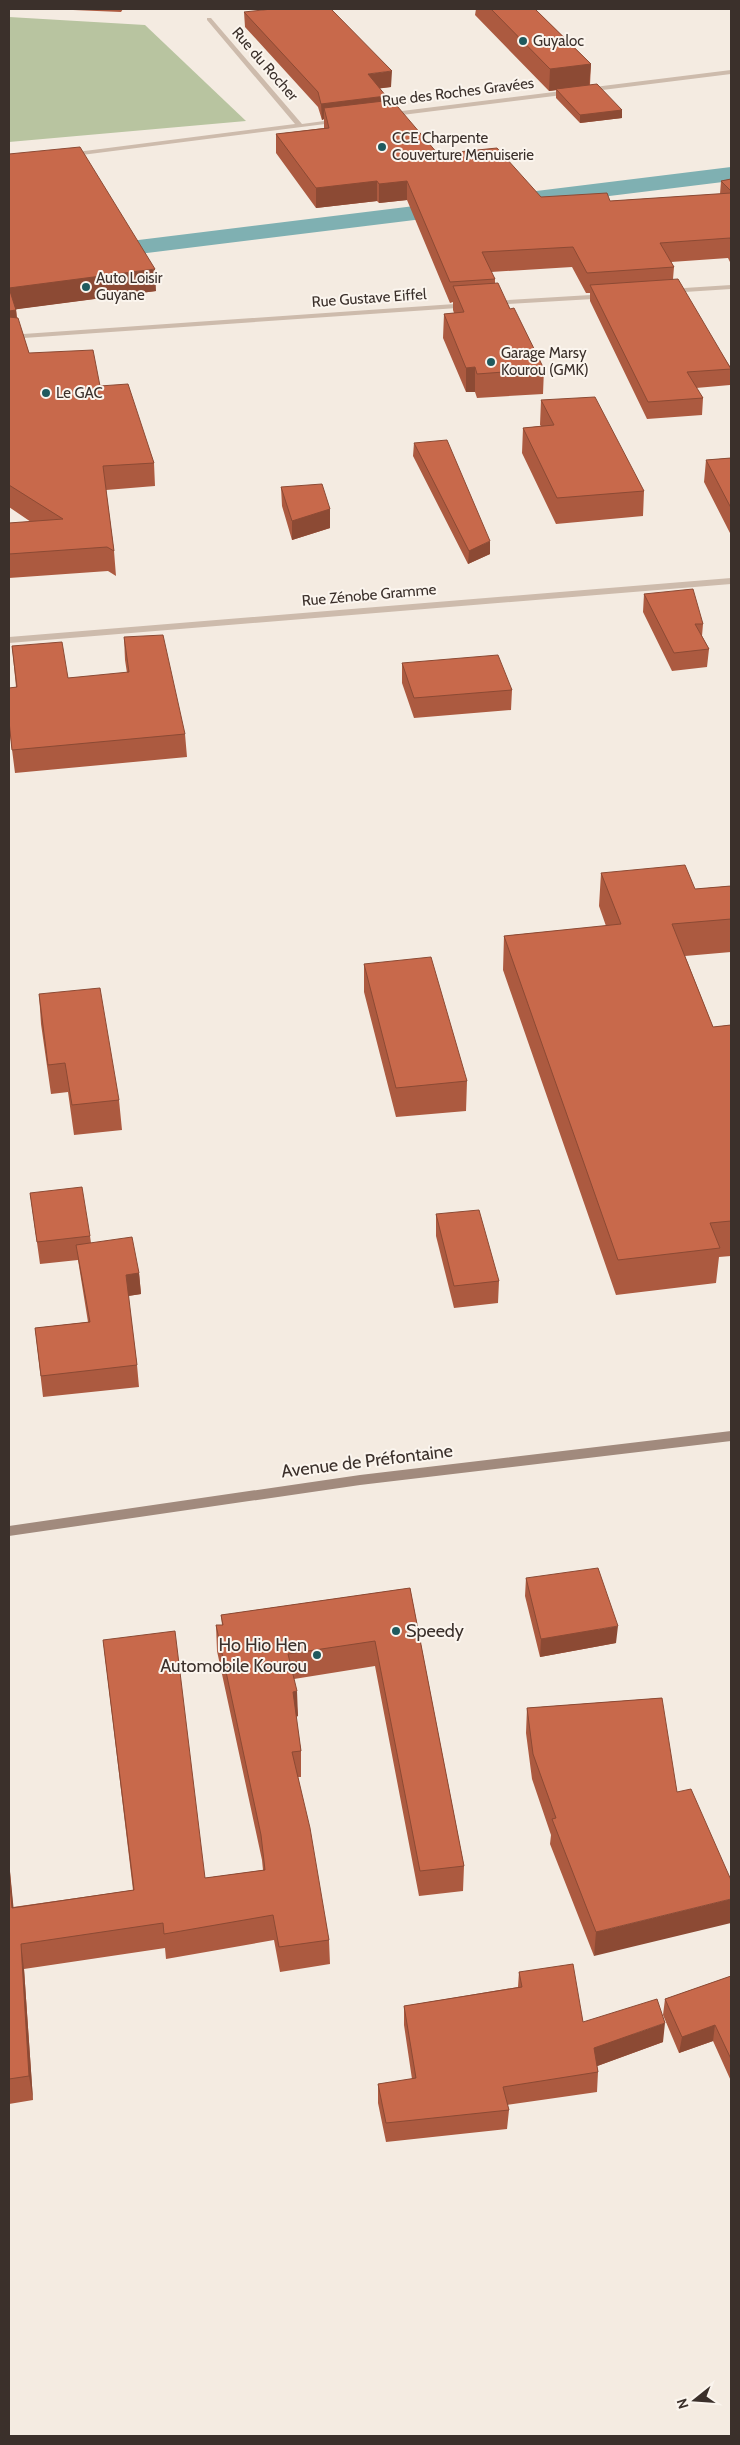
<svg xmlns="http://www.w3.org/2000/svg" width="740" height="2445" font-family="Cabin,sans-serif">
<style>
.green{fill:#b8c4a0}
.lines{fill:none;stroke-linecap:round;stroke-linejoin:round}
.canal{fill:#7fb0b2;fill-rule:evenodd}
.street{fill:#cdbbac;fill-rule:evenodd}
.secondary{fill:#a18a7d;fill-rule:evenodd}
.wall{fill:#ac5a40}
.shaded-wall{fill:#8c4a34}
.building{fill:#c8694b;stroke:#8c4a34}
.poi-dot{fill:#1f5a5e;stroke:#fbf5ee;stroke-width:2}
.labels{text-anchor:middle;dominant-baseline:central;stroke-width:4;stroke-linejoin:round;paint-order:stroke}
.far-poi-label{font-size:15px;fill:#3b302b;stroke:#fbf5ee;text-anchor:start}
.far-street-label{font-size:15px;fill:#3b302b;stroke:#fbf5ee}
.street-label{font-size:18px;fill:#3b302b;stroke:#fbf5ee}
.poi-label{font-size:18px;fill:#3b302b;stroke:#fbf5ee;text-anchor:start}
</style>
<rect width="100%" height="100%" fill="#f4ebe1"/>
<path class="green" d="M9,17L145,25L246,121L9,142Z"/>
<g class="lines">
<path class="canal" d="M731,167V181L9,270V256Z"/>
<path class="street" d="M207,18H211L302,124L339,119L343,121L341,122L66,157L65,155L69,153L295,124L207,20Z
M731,70V74L386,117L383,115L386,113Z
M731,285V289L669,293L665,291L669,289Z
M607,294L611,296L610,298L492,305L488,303L492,301Z
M469,303H472V307L9,339V335Z
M731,578V584L9,643V637Z"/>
<path class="secondary" d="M731,1431V1441L360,1485L9,1536V1526L360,1475Z"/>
</g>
<path class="wall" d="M73,9H123L121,12L73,10Z
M476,9H535L591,64L590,85L622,110V118L580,123L556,98V90L549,91L475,15Z
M244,12L391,87L380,88L386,101L438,154L541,197L610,201L720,194L721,181L731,179V264L728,258L671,262L674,267L673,279L731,368L730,385L696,388L703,398L702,415L647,419L590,301V293H586L572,267L491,272L495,279V283L510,309L544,369L543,394L477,398L475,392H466L443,338L444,314L454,313L453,310V302L450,303L407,200L379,203L377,201L316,208L276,153V134L324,128V119L322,120L318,107L245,27Z
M9,154L156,291L16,309L17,318L29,353L100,386L154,463L155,486L106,490L114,551L116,576L108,571L9,578V523L31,522L9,507Z
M541,400L644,491L643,516L556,524L522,453L523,428L541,426L540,425Z
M414,443L490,554L468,564L413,456Z
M731,458V535L704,482L706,460Z
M281,487L330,509V528L292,540L282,506Z
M644,594L703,624L702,636L709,649L707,667L672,671L643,612Z
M124,637L185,734L187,757L15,773L9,726V688L16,687L12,646L68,678L127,673L125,660Z
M402,663L512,690L511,710L414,718L402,683Z
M601,873L695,889L731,886V952L685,956L713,1027L731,1025V1256L719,1257L716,1283L616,1295L503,970L504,936L606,926L599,906Z
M364,964L467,1081L466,1111L396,1117L364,992Z
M39,994L119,1100L122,1130L74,1135L68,1092L51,1094L41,1024Z
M30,1193L90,1236L91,1243L139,1273L141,1294L128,1296L137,1365L139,1387L43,1397L35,1328L88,1322L78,1260L40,1264Z
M436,1214L499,1281L498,1303L454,1308L436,1236Z
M526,1578L616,1643L540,1657L525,1596Z
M410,1588L464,1866L463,1891L419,1896L375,1666L294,1679L298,1716L296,1717L301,1751V1777H298L329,1940L330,1964L280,1972L274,1940L166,1959L165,1948L24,1969L33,2100L9,2104V1861L13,1907L133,1890L103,1640L205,1878L263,1870L262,1860L217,1651L216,1625H222L221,1615Z
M662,1698L594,1956L550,1844L551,1835L532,1779L526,1733L527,1708Z
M519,1972L583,2022L663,2042L597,2066L598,2072L597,2092L507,2105L509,2110L507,2129L386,2142L378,2103V2084L412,2079L404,2025V2006L518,1987Z
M731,1976V2081L713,2041L679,2053L663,2015L665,1999Z"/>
<path class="shaded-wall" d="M591,64L589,86L549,91L550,69Z
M392,71L391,87L368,90V74Z
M386,96V111L324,108V119L322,120L321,104Z
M622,110V118L580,123V115Z
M377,181V201L316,208V188Z
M407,181V200L379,203V184Z
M155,269L156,291L11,310L9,288Z
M16,310L18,332L9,334V311Z
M475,367V392H466V368Z
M330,509V528L292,540V521Z
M490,541V554L468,564L469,551Z
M139,1273L141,1294L128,1296L126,1275Z
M618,1626L616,1643L540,1657L541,1639Z
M297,1691L298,1716L293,1717V1692Z
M9,1861L16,1933L12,1908L9,1875Z
M731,1899V1923L594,1956L596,1932Z
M21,1944L24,1969L33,2100L29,2076Z
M665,2023L663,2042L592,2068L594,2048Z
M715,2025L713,2041L679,2053L682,2037Z"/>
<path class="building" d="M272,9H331L392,71L368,74L386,96L321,104L318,92L244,12Z
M491,9H535L591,64L550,69Z
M597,84L622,110L580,115L556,89Z
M392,100L438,154L497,148L541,197L607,193L610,201L731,193V241L730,238L660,243L674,267L587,273L573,247L482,252L495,279L450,282L407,181L379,184L377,181L316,188L276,134L329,128L324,108Z
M80,147L155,269L9,288L16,310L9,311V154Z
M731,179V191L721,181Z
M678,279L731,369L687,372L703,398L648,402L590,285Z
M498,283L510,309L514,308L544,369L477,374L475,367L466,368L444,314L464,312L453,286Z
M9,317L18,318L29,353L93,350L100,386L128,384L154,463L103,466L114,551L107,547L9,554V523L63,519L9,485Z
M595,397L644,491L557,498L523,428L554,425L541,400Z
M447,440L490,541L469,551L414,443Z
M731,458V508L706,460Z
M322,484L330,509L292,521L281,487Z
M693,589L703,624H695L709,649L674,653L644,594Z
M163,635L185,734L12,750L9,721V688L17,687L12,646L62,642L68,678L129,672L124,637Z
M498,655L512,690L414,698L402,663Z
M685,865L695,889L731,886V919L672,924L713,1027L731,1025V1221L710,1223L720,1248L618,1260L504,936L621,924L601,873Z
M431,957L467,1081L396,1088L364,964Z
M100,988L119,1100L72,1105L65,1063L48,1065L39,994Z
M82,1187L90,1236L37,1242L30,1193Z
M479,1210L499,1281L454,1286L436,1214Z
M132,1237L139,1273L126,1275L137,1365L41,1376L35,1328L90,1322L76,1245Z
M598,1568L618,1626L541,1639L526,1578Z
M410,1588L464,1866L420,1871L375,1641L288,1654L297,1691L293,1692L301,1751L292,1752L310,1828L329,1940L279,1947L273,1915L164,1934L163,1923L21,1944L29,2076L9,2079V1875L12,1908L134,1890L103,1640L175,1631L205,1878L265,1870L261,1835L216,1625H223L221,1615Z
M662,1698L677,1792L691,1789L731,1880V1899L596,1932L552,1819L556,1818L533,1754L527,1708Z
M573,1964L583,2022L657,1999L665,2023L594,2048L598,2072L503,2087L509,2110L386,2123L378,2084L416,2078L404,2006L522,1987L519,1972Z
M731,1976V2059L715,2025L682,2037L665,1999Z"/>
<g class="poi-dot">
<circle cx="523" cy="41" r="5"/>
<circle cx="382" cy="147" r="5"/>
<circle cx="86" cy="287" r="5"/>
<circle cx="491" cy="362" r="5"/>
<circle cx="46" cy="393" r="5"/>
<circle cx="396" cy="1631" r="5"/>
<circle cx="317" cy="1655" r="5"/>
</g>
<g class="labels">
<g class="far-poi-label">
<text x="533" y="41">Guyaloc</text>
<text x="392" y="138">CCE Charpente<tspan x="392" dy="17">Couverture Menuiserie</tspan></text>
<text x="96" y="278">Auto Loisir<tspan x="96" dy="17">Guyane</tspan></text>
<text x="501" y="353">Garage Marsy<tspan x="501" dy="17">Kourou (GMK)</tspan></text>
<text x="56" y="393">Le GAC</text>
</g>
<g class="far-street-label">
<text transform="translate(265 64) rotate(49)">Rue du Rocher</text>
<text transform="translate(458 92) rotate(-7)">Rue des Roches Gravées</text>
<text transform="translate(369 298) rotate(-4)">Rue Gustave Eiffel</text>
<text transform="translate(369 595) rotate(-5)">Rue Zénobe Gramme</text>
</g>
<g class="street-label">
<text transform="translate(367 1461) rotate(-7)">Avenue de Préfontaine</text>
</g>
<g class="poi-label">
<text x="406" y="1631">Speedy</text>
<text x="307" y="1645" text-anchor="end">Ho Hio Hen<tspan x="307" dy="21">Automobile Kourou</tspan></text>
</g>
</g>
<rect width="740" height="2445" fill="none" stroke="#3b302b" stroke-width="20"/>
<g transform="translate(695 2400) rotate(253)" stroke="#fbf5ee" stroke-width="4" paint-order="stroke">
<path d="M0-4L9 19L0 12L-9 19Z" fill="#3b302b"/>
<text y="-8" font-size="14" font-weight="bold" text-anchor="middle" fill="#3b302b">N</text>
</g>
</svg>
